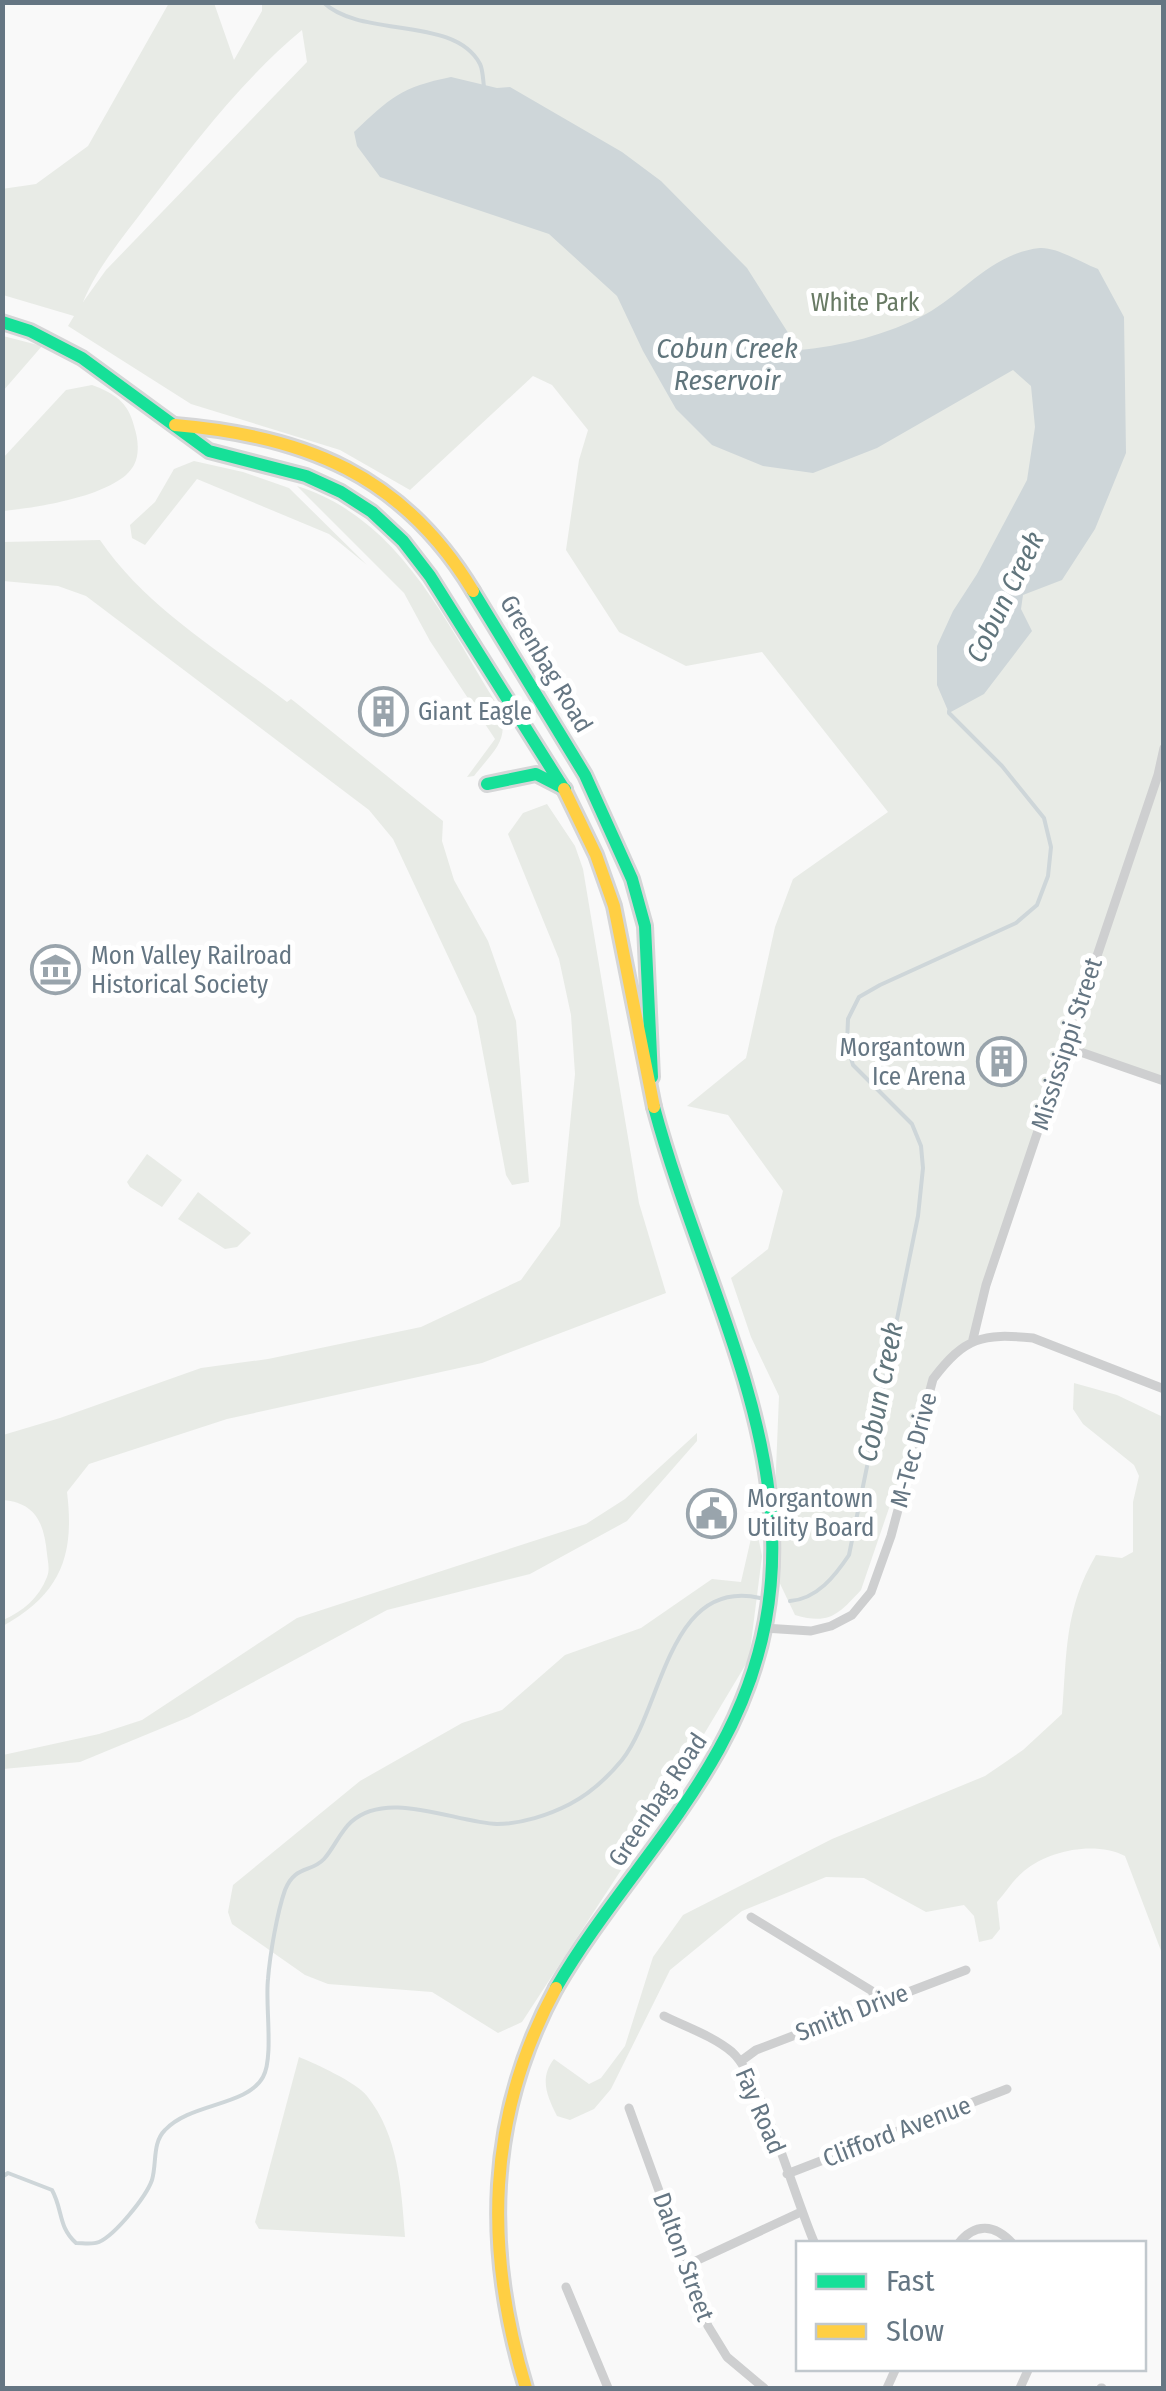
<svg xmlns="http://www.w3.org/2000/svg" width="1166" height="2391" font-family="'Fira Sans Condensed',sans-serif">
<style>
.green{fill:#e8ebe6;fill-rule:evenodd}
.water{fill:#ced6d9}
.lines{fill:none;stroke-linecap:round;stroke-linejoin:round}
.stream{stroke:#ced6d9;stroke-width:4}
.fast-casing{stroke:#d5d6d7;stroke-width:18}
.slow-casing{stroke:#d5d6d7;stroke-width:18}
.street{stroke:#cecfd0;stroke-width:9}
.fast{stroke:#16e098;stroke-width:12}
.slow{stroke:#ffcf43;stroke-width:12}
.labels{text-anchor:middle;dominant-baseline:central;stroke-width:10;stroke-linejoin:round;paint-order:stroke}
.park-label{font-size:25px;fill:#687a64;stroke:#fff}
.street-label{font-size:25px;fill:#657683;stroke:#fff}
.poi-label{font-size:25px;fill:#657683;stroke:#fff;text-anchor:start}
.water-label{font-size:28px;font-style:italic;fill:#60757c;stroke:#fff}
</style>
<rect width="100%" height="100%" fill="#f9f9f9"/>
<path class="green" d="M169,3H214L234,60L262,11V3H1163V1081L1067,1047L973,1339L944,1364L927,1397L861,1590C838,1615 829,1625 795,1615L772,1567L779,1396L751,1337L731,1278L768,1249L783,1191L728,1115L687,1106L746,1058L775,927L793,879L888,812L762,652L686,666L619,632L566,550L579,460L588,430L552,385L533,376L410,490L340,450L191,404L68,326L74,316L3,295L2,189L36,184L88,146ZM302,30L307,62L106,270L83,302C98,266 124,236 147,205C193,144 244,78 302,30Z
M3,336L42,346L3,391L2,336Z
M92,385C114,393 128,402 134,426C138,438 140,454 134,465C118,496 34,508 3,511V458L66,390Z
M194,461L243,472L289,488L367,565L329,534L197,479L145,545L132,538L130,525L155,502L174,469Z
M297,486C399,518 444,619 496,703C513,738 495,749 474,776L467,777L495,739L430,641L404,593Z
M100,540C146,608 223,653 287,702L291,699L295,702L443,821L442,841L454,880L488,941L516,1021L529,1182L512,1185L506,1175L476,1016L393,839L369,810L86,596L58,586L3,581V542Z
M547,804L575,846L583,869L639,1203L666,1293L482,1363L227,1419L89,1464L67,1492C75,1557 60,1594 3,1626V1620C22,1612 39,1598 47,1577C50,1570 48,1562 47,1554C44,1523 36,1503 3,1500V1435L60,1418L201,1368L268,1359L421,1327L521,1280L560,1226L575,1074L571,1015L559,959L508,834L523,813Z
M147,1154L182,1180L162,1207L130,1187L127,1182Z
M198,1192L251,1233L237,1247L225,1249L178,1219Z
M1074,1383L1117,1395L1163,1417L1164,1659L1160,1663L1164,1665L1163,1956L1125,1856C1095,1841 1050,1850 1024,1871C1014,1879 1006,1892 997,1902L1000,1929L992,1939L979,1942L974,1916L964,1905L926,1912L864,1878L826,1877L742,1911L670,1970L611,2089L594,2109L570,2120L557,2116C547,2096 539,2078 554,2059L589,2084L601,2078L625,2046L653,1957L683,1915L832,1839L985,1776L1023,1750L1062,1714C1067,1653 1064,1610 1096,1555L1122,1558L1133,1552V1502L1139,1476L1134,1465L1083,1424L1073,1409Z
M697,1433V1441L627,1521L530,1574L387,1610L189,1717L80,1762L3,1769V1755L99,1734L142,1720L297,1618L586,1524L625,1499Z
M755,1521L762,1556L749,1659L640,1841L522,2022L498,2033L432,1992L328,1984L305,1975L232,1924L228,1912L233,1885L360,1781L462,1723L502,1710L565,1655L641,1628L712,1579L741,1582Z
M299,2057C316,2064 356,2082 367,2096C399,2136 401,2189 405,2237L259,2229L255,2222Z"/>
<path class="water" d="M451,77L497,88L510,87L622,152L661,181L747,268L799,350C842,346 887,335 926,314C964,293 992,253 1040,248C1057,247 1082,263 1098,269L1124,317L1126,453L1095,529L1062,580L1023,595L1021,609L1032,631L984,694L949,713L937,685V646L953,611L977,574L1027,480L1035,427L1031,386L1013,370L877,448L813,473L763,466L712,445L676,409L643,351L617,296L549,234L380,177L357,146L354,132C390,98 401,87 451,77Z"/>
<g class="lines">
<path class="stream" d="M323,2C361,39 454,15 480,64C483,70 483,80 484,87
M790,1601C817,1599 835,1576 849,1555L918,1216L923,1168L921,1146L912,1124L853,1065L847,1045L848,1019L859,997L880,985L1016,923L1037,905L1048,876L1051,847L1044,818L1002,766L949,713V711
M2,2177L8,2173L52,2190C63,2210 58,2227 76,2243C83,2243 92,2245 99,2242C115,2235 146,2197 152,2180C157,2163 152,2143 165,2130C190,2103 247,2106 263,2077C274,2057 265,2004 268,1979C270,1954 277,1913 285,1890C295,1865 311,1873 324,1859C334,1848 340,1832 351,1822C387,1789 454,1822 497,1824C521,1824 549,1815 570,1804C589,1794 608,1777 622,1760C663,1708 668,1577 760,1598"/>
<defs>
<path id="fast" d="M2,322L30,331L82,358L209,451L306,476L341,492L372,512L403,541L430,576L564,789
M473,591L585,775L632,879L645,926L652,1077
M487,784L536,774L565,789
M556,1988C604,1905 672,1834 719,1749C846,1519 714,1330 654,1107"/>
<path id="slow" d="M175,425C305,436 403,475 473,591
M564,789L596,855L614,906L654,1107
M526,2388C484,2250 486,2117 556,1988"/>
</defs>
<use href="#fast" class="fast-casing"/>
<use href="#slow" class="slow-casing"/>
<path class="street" d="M1066,1047L1164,1081
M973,1339L986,1285L1158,775L1164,748
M764,1628L811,1631L831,1626L852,1615L871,1592L891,1536L933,1379C965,1337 982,1333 1033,1338L1164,1389
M751,1917L872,1991L877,2003
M664,2016C686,2027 713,2036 732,2052C762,2079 795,2199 815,2244
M741,2061L756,2050L966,1970
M629,2108L708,2326L727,2357L764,2388
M787,2174L1007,2089
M958,2244C975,2222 995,2224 1013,2244
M685,2266L801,2212
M566,2287L608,2388
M887,2388L896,2368
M1020,2388L1029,2368
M1101,2388H1102"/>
<use href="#fast" class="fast"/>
<use href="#slow" class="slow"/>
</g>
<defs>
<symbol id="building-ring" viewBox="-11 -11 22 22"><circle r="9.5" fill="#fff" stroke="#99a4ac" stroke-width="1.5"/><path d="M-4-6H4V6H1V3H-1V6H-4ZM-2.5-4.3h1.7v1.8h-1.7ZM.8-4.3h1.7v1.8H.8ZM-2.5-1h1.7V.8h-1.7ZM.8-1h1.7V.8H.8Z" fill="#99a4ac"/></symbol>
<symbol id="museum-ring" viewBox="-11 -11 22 22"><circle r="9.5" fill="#fff" stroke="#99a4ac" stroke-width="1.5"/><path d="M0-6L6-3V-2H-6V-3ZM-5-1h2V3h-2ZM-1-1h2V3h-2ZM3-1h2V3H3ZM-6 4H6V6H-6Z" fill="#99a4ac"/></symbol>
<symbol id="civic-ring" viewBox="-11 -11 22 22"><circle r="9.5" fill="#fff" stroke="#99a4ac" stroke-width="1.5"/><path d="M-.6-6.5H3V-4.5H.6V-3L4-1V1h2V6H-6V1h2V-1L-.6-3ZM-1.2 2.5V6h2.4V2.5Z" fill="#99a4ac"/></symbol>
</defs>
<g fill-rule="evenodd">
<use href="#building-ring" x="356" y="684" width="55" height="55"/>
<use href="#museum-ring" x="28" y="942" width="55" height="55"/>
<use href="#building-ring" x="974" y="1034" width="55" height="55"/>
<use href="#civic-ring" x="684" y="1486" width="55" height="55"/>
</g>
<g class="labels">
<g class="park-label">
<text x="865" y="303">White Park</text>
</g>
<g class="street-label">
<text transform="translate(546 664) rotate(59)">Greenbag Road</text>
<text transform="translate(1067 1044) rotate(-72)">Mississippi Street</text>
<text transform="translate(914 1450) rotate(-75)">M-Tec Drive</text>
<text transform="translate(658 1800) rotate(-56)">Greenbag Road</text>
<text transform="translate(852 2013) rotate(-21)">Smith Drive</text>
<text transform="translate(760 2111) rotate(67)">Fay Road</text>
<text transform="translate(897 2132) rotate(-21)">Clifford Avenue</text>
<text transform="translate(683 2257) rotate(70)">Dalton Street</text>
</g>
<g class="poi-label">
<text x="418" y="712">Giant Eagle</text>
<text x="91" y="956">Mon Valley Railroad<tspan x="91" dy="29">Historical Society</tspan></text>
<text x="966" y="1048" text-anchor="end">Morgantown<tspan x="966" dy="29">Ice Arena</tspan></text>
<text x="747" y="1499">Morgantown<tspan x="747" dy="29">Utility Board</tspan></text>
</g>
<g class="water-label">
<text x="727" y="348">Cobun Creek<tspan x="727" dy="32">Reservoir</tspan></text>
<text transform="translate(1005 597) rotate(-64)">Cobun Creek</text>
<text transform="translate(880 1392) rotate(-79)">Cobun Creek</text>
</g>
</g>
<rect width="1166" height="2391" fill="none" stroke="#657683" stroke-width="10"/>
<rect x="796" y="2241" width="350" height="130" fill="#ffffff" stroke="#c1c8cd" stroke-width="2.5"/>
<rect x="816" y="2274" width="50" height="15" fill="#16e098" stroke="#c1c8cd" stroke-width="2.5"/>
<text x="886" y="2291" font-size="30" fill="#657683">Fast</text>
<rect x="816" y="2324" width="50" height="15" fill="#ffcf43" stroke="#c1c8cd" stroke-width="2.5"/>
<text x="886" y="2341" font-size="30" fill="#657683">Slow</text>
</svg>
